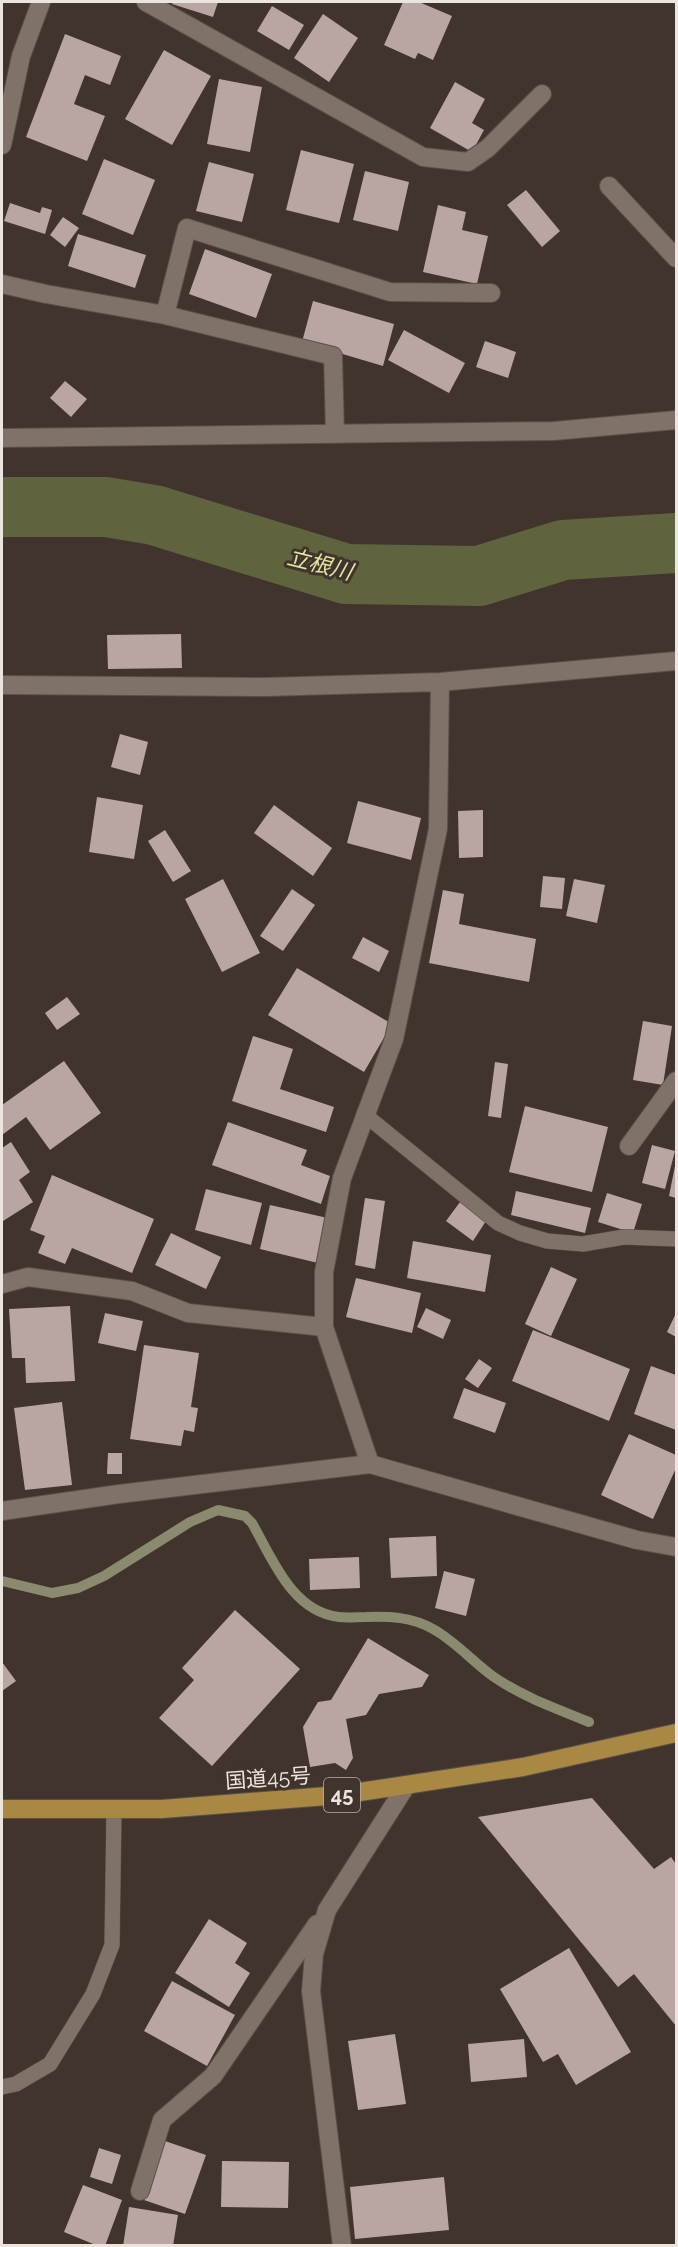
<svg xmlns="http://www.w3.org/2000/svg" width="678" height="2247" font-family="Raleway,'Noto Sans JP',sans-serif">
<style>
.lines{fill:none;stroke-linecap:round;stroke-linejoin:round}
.stream{stroke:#898a6e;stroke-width:10}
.river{stroke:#5f633e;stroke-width:60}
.building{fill:#b9a6a2}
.service-casing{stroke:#5a5049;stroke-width:16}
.minor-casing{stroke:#5a5049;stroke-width:20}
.trunk-casing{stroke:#5a5049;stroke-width:20}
.service{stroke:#807268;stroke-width:15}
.minor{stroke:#807268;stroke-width:18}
.trunk{stroke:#a98844;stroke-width:18}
.labels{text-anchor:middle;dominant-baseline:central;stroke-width:6;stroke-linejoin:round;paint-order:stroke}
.shield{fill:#41342c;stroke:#b9afa9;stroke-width:1.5}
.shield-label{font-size:20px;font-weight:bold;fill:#ece4df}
.street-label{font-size:21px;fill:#ece4df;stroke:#41342c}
.water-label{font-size:22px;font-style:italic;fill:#e0e6a4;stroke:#41342c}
</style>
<rect width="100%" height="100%" fill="#41342c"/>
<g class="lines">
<path class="stream" d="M2,1581L52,1593L78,1588L104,1576L190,1522L218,1510L245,1516L252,1523C272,1558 292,1612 339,1617C347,1618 357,1617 366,1617C389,1616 412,1617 433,1629C455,1641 473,1662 494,1677C523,1697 557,1709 589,1722"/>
<path class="river" d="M2,507H106L154,515L346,574L479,576L563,550L676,543"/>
</g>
<path class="building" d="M173,2H218L213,17L172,4Z
M403,2H419L452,16L433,60L418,53L415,59L384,45Z
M272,6L304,25L289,50L257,31Z
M323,14L358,38L329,82L294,58Z
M65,34L121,56L110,85L85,75L74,104L105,116L87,161L26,137Z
M164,50L211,76L172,145L125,119Z
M219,79L262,87L250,152L207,144Z
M455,82L485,99L472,123L484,130L472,152L430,128Z
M301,150L354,164L339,223L286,210Z
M104,159L155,180L133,235L82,214Z
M209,162L254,174L242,222L196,211Z
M365,171L409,182L398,231L353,220Z
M526,190L560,231L542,247L507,205Z
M10,203L40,213L42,207L52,210L45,234L4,221Z
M438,205L466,212L462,230L488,236L477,284L423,272Z
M63,217L79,228L65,247L50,235Z
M78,234L146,255L135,288L68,266Z
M205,249L272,274L256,318L189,294Z
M313,301L394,324L383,366L302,342Z
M404,330L465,363L449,393L388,360Z
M485,341L516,352L508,378L476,367Z
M65,381L87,399L71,417L50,398Z
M181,634L182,668L108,669L107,635Z
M120,734L148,742L140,775L111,767Z
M97,797L143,805L134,859L89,852Z
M358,801L421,818L411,860L347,843Z
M274,805L332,848L313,876L254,833Z
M483,810V857L459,858L458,811Z
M165,830L191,871L173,882L148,841Z
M543,876L565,878L562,909L540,907Z
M223,879L260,953L222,972L185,899Z
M574,879L605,885L597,923L566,916Z
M292,889L315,905L283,951L260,936Z
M443,890L464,894L459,924L536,939L529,982L429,963Z
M363,937L389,951L379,972L352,958Z
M297,968L392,1024L364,1072L268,1015Z
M67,997L80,1014L57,1030L45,1013Z
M643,1021L672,1026L663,1085L633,1080Z
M253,1036L293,1049L280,1089L334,1107L326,1132L232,1101Z
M64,1061L101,1113L50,1150L26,1117L2,1135V1105Z
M495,1062L508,1064L501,1118L488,1116Z
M525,1106L608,1127L592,1192L509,1172Z
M228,1122L307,1150L301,1165L330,1176L321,1204L212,1165Z
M11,1142L30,1172L19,1180L33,1202L3,1221L2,1148Z
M652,1145L675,1151L665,1189L642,1183Z
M675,1166H676V1198L669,1196Z
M52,1175L154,1219L132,1273L72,1248L65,1264L38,1253L45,1236L30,1230Z
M206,1189L262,1203L251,1245L195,1230Z
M516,1191L591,1208L585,1233L511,1215Z
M607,1193L642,1204L633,1233L598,1222Z
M365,1198L385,1201L375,1269L355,1265Z
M460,1202L486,1221L473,1241L446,1221Z
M270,1205L332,1219L322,1264L260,1249Z
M171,1233L221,1257L206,1289L155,1265Z
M413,1241L491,1255L485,1292L407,1278Z
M551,1267L577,1279L551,1336L525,1324Z
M356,1278L421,1293L412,1333L346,1317Z
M70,1306L75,1381L26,1383L25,1358H12L9,1309Z
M426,1308L451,1320L443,1339L417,1327Z
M105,1313L143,1321L136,1351L98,1343Z
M676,1313V1337L667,1332Z
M533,1330L630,1369L609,1421L512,1381Z
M144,1345L199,1353L191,1407L198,1408L194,1432L184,1430L181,1446L130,1439Z
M479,1359L492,1368L478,1388L465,1379Z
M651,1366L676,1375V1430L634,1414Z
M464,1388L506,1403L495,1433L453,1418Z
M62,1402L72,1485L25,1490L14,1408Z
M629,1434L676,1455V1468L653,1519L601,1495Z
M108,1453H122V1474H107Z
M436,1536L437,1576L391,1578L389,1538Z
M359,1557L360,1588L310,1590L309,1559Z
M444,1571L475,1579L466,1616L435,1608Z
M235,1610L300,1669L212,1766L159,1718L194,1680L182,1668Z
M368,1638L429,1675L422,1687L379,1694L366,1715L346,1719L353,1758L346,1770L335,1763L310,1767L303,1727L318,1702L331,1700Z
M2,1662L16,1681L2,1691Z
M592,1798L654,1869L671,1857L676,1864V2026L634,1974L618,1987L478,1817Z
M209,1919L247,1943L235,1963L250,1973L229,2007L175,1973Z
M569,1948L631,2052L576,2085L558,2054L543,2062L500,1989Z
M172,1981L235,2015L207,2066L144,2031Z
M395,2034L406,2104L358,2110L348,2041Z
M524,2039L527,2077L471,2082L468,2044Z
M162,2140L206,2155L185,2214L141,2199Z
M99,2148L121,2155L112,2184L90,2177Z
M222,2161L289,2162L288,2208L221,2207Z
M444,2177L449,2230L355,2239L350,2187Z
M83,2185L122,2200L105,2246H98L64,2232Z
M129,2207L178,2215L173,2246H123Z"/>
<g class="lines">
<defs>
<path id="service" d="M364,1114L498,1223L520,1233L547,1241L583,1244L624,1237L676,1239
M2,2087L16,2084L50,2064L93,1994L112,1945L114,1809"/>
<path id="minor" d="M146,2L423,157L468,162L488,148L542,94
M2,145L21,56L41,2
M609,186L676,258
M2,284L46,294L165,315L187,228L390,292L491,293
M165,315L333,356L335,434
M2,438L554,431L676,420
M2,685L265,687L440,682L676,661
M629,1146L676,1081
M2,1284L28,1277L132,1291L188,1313L324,1327
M370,1464L324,1327V1272L342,1178L394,1039L438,829L440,682
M2,1511L119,1494L370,1464L637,1540L676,1547
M140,2191L162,2120L213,2076L317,1924
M342,2246L311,1991L314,1954L327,1910L406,1786"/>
<path id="trunk" d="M2,1809H162L340,1795L523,1767L676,1733"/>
</defs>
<use href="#service" class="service-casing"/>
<use href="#minor" class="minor-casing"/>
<use href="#trunk" class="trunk-casing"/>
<use href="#service" class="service"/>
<use href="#minor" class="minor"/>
<use href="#trunk" class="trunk"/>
</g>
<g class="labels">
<rect class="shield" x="324" y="1778" width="36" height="34" rx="4.5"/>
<g class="shield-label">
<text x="342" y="1795">45</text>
</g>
<g class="street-label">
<text transform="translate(268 1778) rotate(-4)">国道45号</text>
</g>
<g class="water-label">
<text transform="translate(320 564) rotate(14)">立根川</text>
</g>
</g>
<rect width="678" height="2247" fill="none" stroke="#ece4df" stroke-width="6"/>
</svg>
